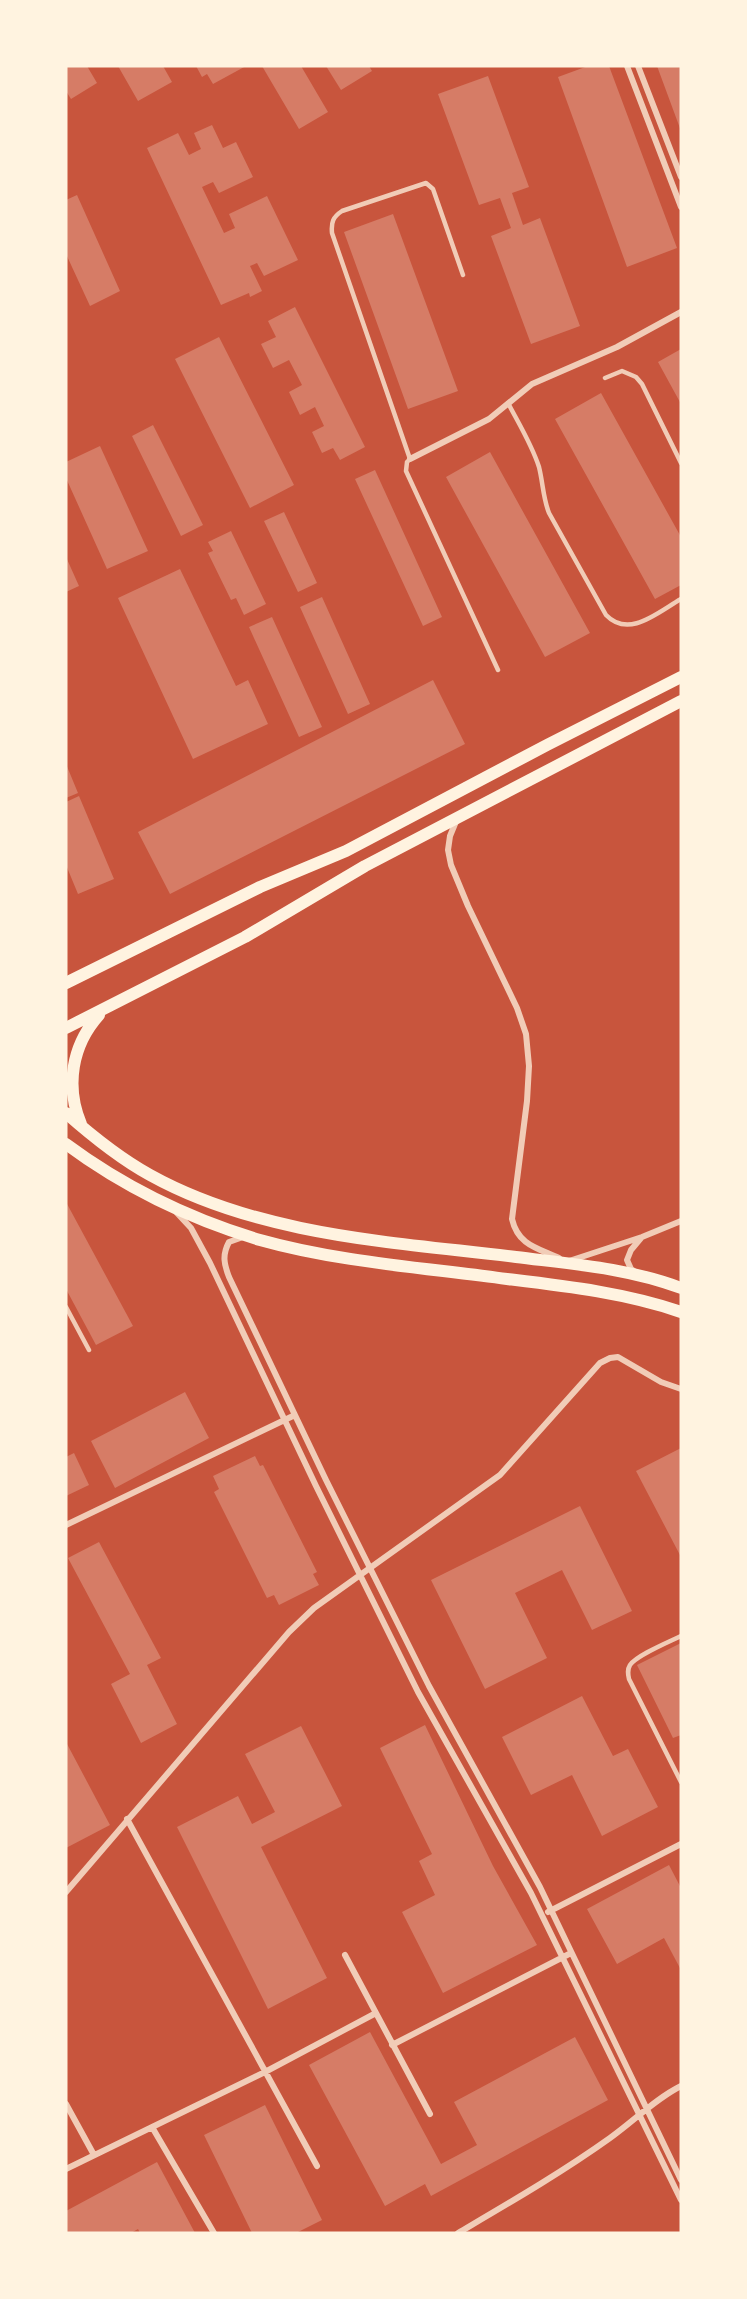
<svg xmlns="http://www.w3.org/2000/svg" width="747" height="2299" font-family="'Open Sans',sans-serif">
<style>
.building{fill:#d67c66}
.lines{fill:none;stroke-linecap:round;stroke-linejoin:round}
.service{stroke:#f1ccb7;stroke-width:4.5}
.minor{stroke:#f1ccb7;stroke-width:6}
.secondary{stroke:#fff3e0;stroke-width:12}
</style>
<rect width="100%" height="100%" fill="#c8553d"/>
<path class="building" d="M66,66H87L97,83L71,99L66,91Z
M118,66H163L172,82L138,101Z
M196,66H246L213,84L207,74L202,77Z
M262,66H301L328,112L299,129Z
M326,66H369L372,71L341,90Z
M588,66H609L677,248L627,267L558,77Z
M657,66H681V131Z
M488,76L529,187L512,193L523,225L540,218L580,326L531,344L491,236L511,228L500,198L479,205L438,94Z
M212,125L223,148L236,142L253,177L219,193L213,182L202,187L224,233L235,228L229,214L267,196L298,260L264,276L257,263L250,266L262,291L250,297L249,293L221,305L147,148L178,133L189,155L201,149L194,133Z
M77,195L120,291L90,306L66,254V200Z
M393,214L458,391L408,409L344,232Z
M295,307L365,447L340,460L333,448L322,453L312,432L324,426L315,407L300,415L289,392L302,385L289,360L273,368L261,344L276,337L268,321Z
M219,337L294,485L250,508L175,359Z
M681,349V404L658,362Z
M601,393L681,537V585L655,599L555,419Z
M153,425L203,525L181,536L132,436Z
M100,446L148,551L107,569L66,478V462Z
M490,452L590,633L545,657L446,477Z
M375,470L442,617L423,626L355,479Z
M284,512L317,583L298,592L264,521Z
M231,531L266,604L244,615L236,598L231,600L208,553L213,551L208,542Z
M66,557L79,586L66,592Z
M180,569L236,686L248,680L268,724L193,759L118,598Z
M322,597L370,704L348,714L300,607Z
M272,617L322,727L299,737L249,627Z
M433,680L465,744L170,894L138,832Z
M66,764L78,793L66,798Z
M79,796L114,879L78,894L66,865V802Z
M66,1202L133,1326L96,1345L66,1289Z
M185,1392L209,1438L115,1488L91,1441Z
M681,1448V1557L636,1471Z
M74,1453L89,1485L66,1496V1457Z
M255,1456L260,1466L263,1465L317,1572L313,1574L319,1585L279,1605L274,1595L267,1598L214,1492L219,1489L213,1476Z
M580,1506L632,1611L592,1630L562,1570L515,1593L547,1658L485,1689L431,1580Z
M99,1542L161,1658L147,1665L177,1724L141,1743L111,1684L130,1674L68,1558Z
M681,1643V1735L673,1738L637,1665Z
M582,1696L613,1756L628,1749L658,1807L602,1836L572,1775L531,1795L502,1737Z
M425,1725L493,1866L537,1945L443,1993L402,1912L435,1895L419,1861L432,1854L380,1748Z
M301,1726L342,1806L261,1847L327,1978L268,2009L177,1827L238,1796L252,1824L275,1812L245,1754Z
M66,1742L110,1825L66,1848Z
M669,1865L681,1888V1970L664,1938L617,1964L587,1909Z
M370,2032L441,2164L477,2145L454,2102L575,2037L608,2100L431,2196L425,2184L385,2206L309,2065Z
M265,2105L322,2220L296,2233H252L204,2135Z
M157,2162L195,2233H140L138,2229L131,2233H66V2211Z"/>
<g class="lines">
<path class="service" d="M463,275L433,189L426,183L342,211C333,217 331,222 332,233L410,459L407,462L406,471L498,670
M605,378L622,371L636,377L642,384L681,463
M508,403C519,424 532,445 539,467C543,483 543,498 549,513L606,615C629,639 658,612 681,599
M66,1307L89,1350
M681,1636C669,1642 637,1655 630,1665C627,1670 628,1674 629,1679L681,1782"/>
<path class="minor" d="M627,66L681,207
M638,66L681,177
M410,459L489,419L532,384L617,347L681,312
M457,819L450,836L448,850L451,865L468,906L517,1008L526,1034L529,1066L527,1101L512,1219C518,1245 537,1248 559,1258
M177,1213L191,1228L210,1263L316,1486L418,1692L531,1893L681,2200
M243,1237L229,1242C222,1255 224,1264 229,1277L326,1480L429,1686L540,1887L681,2180
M569,1261L642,1237L681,1221
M635,1272L631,1269L627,1260L631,1250L641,1238
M66,1525L295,1415
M127,1819L317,2166
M66,1892L289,1632L314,1608L500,1475L600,1363L610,1358L618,1357L661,1382L681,1389
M548,1912L681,1844
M345,1955L430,2114
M392,2045L571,1953
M66,2104L94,2155
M152,2127L214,2233
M66,2169L265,2072L376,2013
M458,2233C509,2203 561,2173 610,2138C634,2121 655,2099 681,2086"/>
<path class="secondary" d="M66,983L260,887L346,851L547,745L681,677
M66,1028L245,937L365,866L681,701
M66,1113C92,1136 119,1158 150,1175C260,1236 394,1242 516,1257C572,1264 628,1268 681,1288
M81,1124C65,1086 72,1045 99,1015
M66,1144C124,1187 190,1219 260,1240C338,1262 427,1268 507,1279C565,1286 626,1293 681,1312"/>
</g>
<rect width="747" height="2299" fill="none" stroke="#fff3e0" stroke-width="135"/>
</svg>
